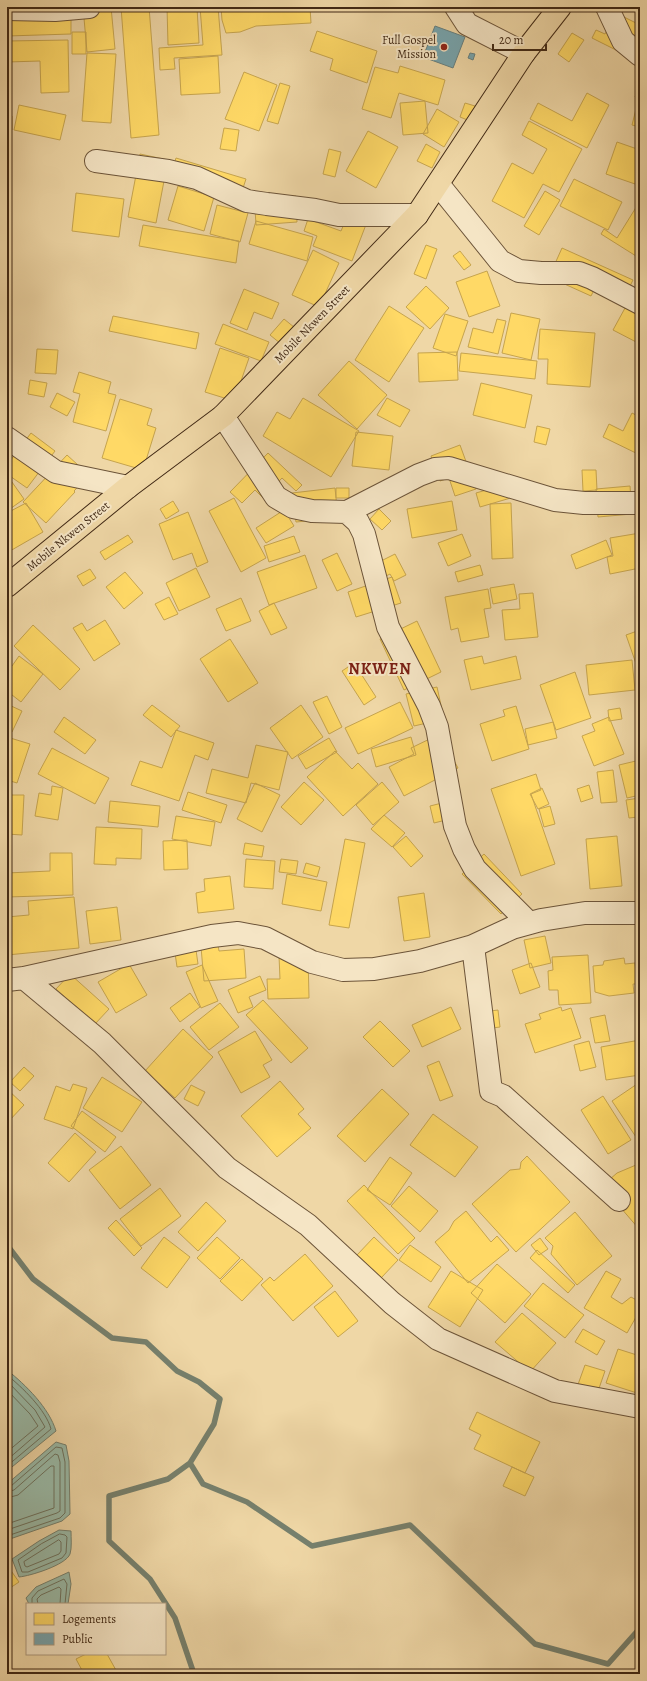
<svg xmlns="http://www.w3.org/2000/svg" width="647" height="1681" font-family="Alegreya,serif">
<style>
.water{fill:#9abaa7;stroke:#76806d}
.homes{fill:#ffd966;stroke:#c6a44e}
.public{fill:#76a5af;stroke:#668081}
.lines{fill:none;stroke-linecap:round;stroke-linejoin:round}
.shore{stroke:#6e725e;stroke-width:1}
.stream{stroke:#76806d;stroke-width:5.5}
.minor-casing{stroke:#6c5439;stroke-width:24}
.highway-casing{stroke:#412915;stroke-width:24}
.minor{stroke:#f5e5c5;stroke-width:22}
.highway{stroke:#efd7a6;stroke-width:22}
.poi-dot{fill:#8f2418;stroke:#f5e5c5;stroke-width:1.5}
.labels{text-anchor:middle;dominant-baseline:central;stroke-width:4;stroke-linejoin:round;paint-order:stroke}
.poi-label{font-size:12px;fill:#412915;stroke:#f5e5c5;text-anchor:end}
.street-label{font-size:12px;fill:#412915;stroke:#f5e5c5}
.district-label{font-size:16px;font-weight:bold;letter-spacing:1px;fill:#7a1f14;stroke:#f5e5c5}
</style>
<rect width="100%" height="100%" fill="#efd7a6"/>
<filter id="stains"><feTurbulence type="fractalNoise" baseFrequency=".005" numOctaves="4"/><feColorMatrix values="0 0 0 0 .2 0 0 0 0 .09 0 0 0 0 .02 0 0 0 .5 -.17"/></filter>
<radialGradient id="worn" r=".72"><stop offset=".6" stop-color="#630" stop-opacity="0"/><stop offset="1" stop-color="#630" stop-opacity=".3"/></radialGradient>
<path class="water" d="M7,1370C26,1385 49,1408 56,1431L7,1471Z
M56,1442L66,1445L69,1461L70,1514L62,1521L7,1540V1484Z
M59,1530L71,1531C71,1538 72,1548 70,1554C66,1565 30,1576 19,1577L12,1559L39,1541Z
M69,1572L71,1584L68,1604H29L26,1598L36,1587Z"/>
<path class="homes" d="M7,7H71V34L7,36Z
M83,7H111L115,49L87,52Z
M121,7H149L159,135L131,138Z
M167,7H197L199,43L168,45Z
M200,7H218L222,55L174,58L175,69L160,70L159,48L203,45Z
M221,7H310L311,23L256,26L240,32L226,33L222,20Z
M616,13L640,25V62L592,38L596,30L605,34Z
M317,31L377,51L367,83L330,70L333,59L310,51Z
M72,32H86V54H72Z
M572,33L584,40L569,62L558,54Z
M68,40L69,92L41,93L40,61L7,62V41Z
M87,53L116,54L111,123L82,121Z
M218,56L220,93L181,95L179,59Z
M400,66L445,80L438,105L399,93L391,118L362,109L375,67L398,73Z
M244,72L277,85L259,131L225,119Z
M280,83L290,86L278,124L267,121Z
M640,83V99L635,97Z
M587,93L609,105L587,148L530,119L538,103L572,121Z
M425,101L428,133L403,135L400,103Z
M465,103L475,106L470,121L460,117Z
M19,105L66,115L60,140L14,130Z
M437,109L459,122L444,147L423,134Z
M636,109H640V127L632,125Z
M7,116H12V130H7Z
M529,121L582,149L559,192L543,184L524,218L492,201L512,163L533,174L547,149L522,135Z
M224,128L239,130L236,151L220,149Z
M368,131L398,147L376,188L346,171Z
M617,142L640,150V179L638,185L606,174Z
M426,144L440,152L432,168L417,161Z
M329,149L341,152L335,177L323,174Z
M140,154L168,160L156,223L128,217Z
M176,158L246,179L241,194L171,173Z
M574,179L622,202L608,230L560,206Z
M178,186L214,197L204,231L168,220Z
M545,191L560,200L539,235L524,226Z
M76,193L124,199L119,237L72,231Z
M296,196L297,222L256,225L255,209L248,198Z
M640,201V250L636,256L601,234L604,229L617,238Z
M217,205L248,213L240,242L210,234Z
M348,215L367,222L352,261L313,246L317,236L304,231L308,219L341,231Z
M256,221L313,237L307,261L249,244Z
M143,225L239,241L236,263L139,246Z
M426,245L437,249L426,279L414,274Z
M562,248L633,280L622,302L594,290L591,296L549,277Z
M313,250L339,263L319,307L292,295Z
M460,251L471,265L464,270L453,256Z
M487,271L500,306L469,317L456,282Z
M426,286L449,308L430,329L406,307Z
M636,288L640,290V344L613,330Z
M244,289L279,303L272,319L254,312L247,330L230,323Z
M389,306L424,328L389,382L355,360Z
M511,313L540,319L531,360L502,353Z
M445,314L468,321L456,356L433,348Z
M113,316L199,333L196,349L109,331Z
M284,319L305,336L291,352L270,335Z
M497,319L506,321L498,354L468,347L473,328L493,333Z
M223,324L269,342L261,361L215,344Z
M540,329L595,333L590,387L547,384L548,359H538Z
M220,348L249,358L234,401L205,392Z
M37,349L58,350L56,374L35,373Z
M457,352L458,380L419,382L418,353Z
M461,353L537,361L535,379L459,371Z
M349,361L387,395L357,429L318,395Z
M79,372L111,382L108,393L116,395L106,431L73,422L80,394L73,392Z
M30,380L47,383L44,397L28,394Z
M481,383L532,395L525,428L473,415Z
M57,393L75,402L67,416L50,407Z
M303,398L359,431L331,477L263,436L277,412L290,419Z
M387,398L410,410L400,427L377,415Z
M120,399L152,409L147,425L156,428L143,470L102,458Z
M632,413L640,417V455L603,437L609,424L623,431Z
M537,426L550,429L546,445L534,442Z
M356,432L393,436L389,470L352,466Z
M31,433L55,451L27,488L7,474V465Z
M460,445L476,489L455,496L449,478L440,481L431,456Z
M268,453L302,485L296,491L282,478L263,498L255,490L242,503L230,492Z
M67,455L89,475L74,491L75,492L46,523L23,502Z
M582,470H596L597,490L583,491Z
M7,475L24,499L7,511Z
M510,483L514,497L480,507L476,493Z
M630,486L632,514L598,517L596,489Z
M335,488L338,518L296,522L292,493Z
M336,488H349V498H336Z
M234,498L266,558L241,572L209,511Z
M173,501L179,511L166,519L160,509Z
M452,501L457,530L412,538L407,509Z
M26,503L43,532L10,551L7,546V513Z
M511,503L513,558L492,559L490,504Z
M379,509L391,521L382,530L370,519Z
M284,510L294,526L266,543L256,528Z
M188,512L208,562L197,567L192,553L173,560L159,524Z
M640,533V568L610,574L607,557L613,556L610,538Z
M462,534L471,556L448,566L438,543Z
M128,535L133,542L105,560L100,552Z
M294,536L300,552L269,562L264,546Z
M606,540L612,555L576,569L571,555Z
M337,553L352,584L337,591L322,560Z
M395,554L406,575L394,581L390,574L378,580L371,566Z
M305,555L317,588L269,605L257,572Z
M480,565L483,575L458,582L455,572Z
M196,568L210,597L179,611L166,583Z
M90,569L96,578L83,586L77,576Z
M125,572L143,593L124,609L106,587Z
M392,577L401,603L356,617L348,592Z
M514,584L517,599L493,604L490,588Z
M488,589L491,608L484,609L489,637L461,642L458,628L451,630L445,597Z
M533,593L538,637L505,640L502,610L520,609L519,594Z
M169,597L178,614L164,620L155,604Z
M241,598L251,621L226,631L216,609Z
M274,603L287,628L271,635L259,611Z
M105,620L120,644L94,661L73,628L82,623L87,631Z
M417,621L441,672L404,690L380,639Z
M33,625L80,669L60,690L14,646Z
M640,630V675L626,635Z
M230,639L258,683L228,702L200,659Z
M19,656L43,674L21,702L7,691V662L12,666Z
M482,656L484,664L516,656L521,679L471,690L464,660Z
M632,660L635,690L589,695L586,665Z
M354,663L376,697L364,705L342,671Z
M575,672L591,718L556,730L540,685Z
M437,687L444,719L414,726L406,694Z
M327,696L342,727L329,734L313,702Z
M400,702L413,728L358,754L345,728Z
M7,704L22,711L12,732L7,730Z
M152,705L180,726L171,737L143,715Z
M301,705L323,737L292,759L270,728Z
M516,706L529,749L492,761L480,724L505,716L503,710Z
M620,708L622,719L609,721L608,710Z
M64,717L96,740L85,754L54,732Z
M609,717L624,754L594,766L582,736L595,731L592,724Z
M553,722L557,738L528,745L525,729Z
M176,730L214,743L208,760L195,755L179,801L131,785L140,761L162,768Z
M440,734L458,768L404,796L389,767L414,754L411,748Z
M7,737L30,744L17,783L7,780Z
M411,737L416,755L376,767L371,749Z
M329,738L337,752L306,769L298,756Z
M256,745L288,752L279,790L251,783L246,803L206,793L212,769L248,778Z
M52,748L109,778L95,804L38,774Z
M335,751L352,769L358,763L378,784L343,816L307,777Z
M640,760V795L627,798L619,765Z
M613,770L617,802L601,803L597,772Z
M536,774L541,790L531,794L555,864L521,876L491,789Z
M304,782L324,800L301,825L281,807Z
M382,782L399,802L373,825L356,805Z
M255,783L280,795L262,832L237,819Z
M589,785L593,798L581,802L577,789Z
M52,786L63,788L58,820L35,816L39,793L51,795Z
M542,788L549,804L538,809L530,794Z
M188,792L227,805L221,823L182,810Z
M7,795H24L22,835L7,834Z
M640,798V830L638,817L629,818L626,800Z
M110,801L160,806L158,827L108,822Z
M446,802L450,819L434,823L430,806Z
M550,806L555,824L544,827L539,809Z
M384,815L405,833L392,847L371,829Z
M176,816L215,822L211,846L172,839Z
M96,827L142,829L141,859L116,858V865L94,864Z
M406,836L423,856L411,867L393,847Z
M617,836L622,886L590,889L586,839Z
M345,839L365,843L349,928L329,925Z
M187,840L188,869L164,870L163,841Z
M245,843L264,846L262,857L243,854Z
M50,853H72L73,895L7,897V873L50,871Z
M484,854L522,894L501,914L462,874Z
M246,859L275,861L273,889L244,887Z
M281,859L298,861L296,874L279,872Z
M306,863L320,867L317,877L303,873Z
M287,874L327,882L321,911L282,904Z
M230,876L234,909L198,913L196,893L205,891L204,879Z
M424,893L430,937L404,941L398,897Z
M74,897L79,948L7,955V917L29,915L28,901Z
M117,907L121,940L90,944L86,911Z
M545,936L551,963L530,968L524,940Z
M218,945L219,951L244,949L246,978L204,981L201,947Z
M196,950L198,964L177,967L175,953Z
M308,955L309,998L268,999L267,979H280L279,956Z
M588,955L591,1003L559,1005L558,990H549L548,971L553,970L552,957Z
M624,958L625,964L635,963L637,984H633L634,993L609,996L595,992L593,966L603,965L604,961Z
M531,963L540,987L520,994L512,970Z
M129,964L147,995L116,1013L98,982Z
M202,965L218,1001L201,1008L186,972Z
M70,974L109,1009L95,1024L56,989Z
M260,976L266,990L249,997L253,1007L238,1013L228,990Z
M190,993L200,1007L180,1022L170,1008Z
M263,1000L308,1048L291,1063L246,1015Z
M220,1003L239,1027L209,1050L190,1027Z
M451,1007L461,1029L422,1047L412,1025Z
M561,1007L562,1011L571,1008L581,1038L535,1053L525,1024L541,1019L539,1014Z
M498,1010L500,1027L485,1029L483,1012Z
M605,1015L610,1041L595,1043L590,1018Z
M380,1021L410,1051L393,1067L363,1037Z
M183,1029L213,1057L175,1098L145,1071Z
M255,1031L272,1060L263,1065L270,1077L241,1093L218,1052Z
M640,1040V1075L606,1080L601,1047Z
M589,1041L596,1067L580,1071L574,1045Z
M439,1061L453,1096L440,1101L427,1066Z
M24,1067L34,1076L20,1091L10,1082Z
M102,1077L142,1102L122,1132L83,1108Z
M280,1081L304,1109L298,1114L311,1128L277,1157L241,1116Z
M640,1082V1139L638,1140L612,1101Z
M73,1084L87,1088L73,1129L44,1119L56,1086L70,1091Z
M191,1085L205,1092L198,1106L184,1099Z
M7,1089L24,1105L7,1123Z
M382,1089L409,1114L365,1162L337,1136Z
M603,1096L631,1140L608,1154L581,1110Z
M82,1111L116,1137L105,1152L71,1126Z
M433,1114L478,1147L455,1177L410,1145Z
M75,1133L96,1152L69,1182L48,1163Z
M121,1146L151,1185L120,1209L89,1170Z
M527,1156L570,1202L516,1252L472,1204L510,1170L520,1169L521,1162Z
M390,1157L412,1173L390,1205L367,1190Z
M636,1165L640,1169L639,1229L602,1186L617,1173Z
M364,1185L415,1238L398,1254L347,1201Z
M409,1186L438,1211L420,1232L391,1206Z
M160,1188L181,1216L141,1246L120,1219Z
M206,1202L226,1221L198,1251L178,1232Z
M466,1211L491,1242L497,1236L509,1250L468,1283L435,1242L449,1230L454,1221Z
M575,1212L612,1256L577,1285L551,1254L553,1246L545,1238Z
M116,1220L142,1248L134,1256L108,1228Z
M164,1237L190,1257L167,1288L141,1268Z
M217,1237L240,1258L220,1279L197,1258Z
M374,1237L398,1260L381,1278L357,1255Z
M540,1238L548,1249L539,1255L531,1245Z
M410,1245L441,1267L431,1282L399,1260Z
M537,1250L575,1285L568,1293L530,1258Z
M305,1254L333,1286L293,1321L261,1285L270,1277L274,1281Z
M242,1259L263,1279L242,1301L220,1281Z
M497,1264L531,1294L505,1323L471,1293Z
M451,1271L483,1290L460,1327L428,1307Z
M606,1271L621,1279L611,1297L622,1304L631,1297L640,1302V1310L627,1333L584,1308Z
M543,1283L584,1315L565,1338L524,1306Z
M335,1291L358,1321L338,1337L314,1307Z
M522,1313L556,1343L530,1372L495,1342Z
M583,1329L605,1341L597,1355L575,1342Z
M618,1349L640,1356V1394L606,1383Z
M585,1365L605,1371L596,1397L576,1390Z
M477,1412L540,1442L525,1473L474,1449L481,1435L469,1429Z
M512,1467L534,1477L525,1496L503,1486Z
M7,1565L19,1582L7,1590Z
M86,1654H107L117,1672L112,1674H84L76,1659Z"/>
<path class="public" d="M435,26L465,37L453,68L423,57Z
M470,53L475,54L473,60L468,58Z"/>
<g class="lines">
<path class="shore" d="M7,1375C22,1387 46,1410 51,1429L7,1466
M7,1381L35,1410L45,1427L7,1460
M7,1390L30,1414L38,1426L7,1452
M7,1487L11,1486L56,1447L62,1448L65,1462V1513L60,1518L7,1536
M7,1492L14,1490L55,1454L58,1455L60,1462V1511L57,1513L7,1530
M7,1498L18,1495L51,1466H54V1508L7,1524
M60,1534L65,1535L67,1537L66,1553L62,1558L28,1572H22L18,1560L41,1544Z
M59,1540L61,1542V1551L59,1554L27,1567L25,1566L24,1562Z
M32,1604V1598L38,1591L64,1579L67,1584L65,1604
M38,1604L37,1599L41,1595L59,1587L61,1589L60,1604"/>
<path class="stream" d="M7,1245L33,1279L112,1338L146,1342L177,1371L199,1382L220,1399L214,1424L190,1463L203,1484L247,1502L312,1546L410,1525L535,1644L608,1664L640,1628
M190,1463L168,1479L109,1496V1541L150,1579L175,1618L194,1674"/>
<defs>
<path id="minor" d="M456,7L467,24L524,53
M607,7L623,41L640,55
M7,9L55,10L89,7
M96,161L168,171L197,178L247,201L267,204L315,210L339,215H417
M438,184L500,261L519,271L541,273H579L592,278L640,303
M223,416L276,497L293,507L312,511L347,512L419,475L435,469L449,468L555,500L584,503H640
M7,438L56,472L128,487
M347,512L358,522L364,534L388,627L429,706L437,727L455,826L464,849L475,869L529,923
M473,946L491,1091L503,1096L619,1200
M24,978L102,1043L227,1168L308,1225L392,1303L438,1339L555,1391L640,1407
M7,980L24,978L212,936L238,933L265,938L312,962L343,970L374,969L420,961L473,946L512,928L541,920L585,913H640"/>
<path id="highway" d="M7,586L128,487L223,416L417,215L524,53L560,7"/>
</defs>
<use href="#minor" class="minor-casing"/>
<use href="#highway" class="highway-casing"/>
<use href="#minor" class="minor"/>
<use href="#highway" class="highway"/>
</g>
<circle class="poi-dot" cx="444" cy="47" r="4"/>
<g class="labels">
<g class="poi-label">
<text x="436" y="40">Full Gospel<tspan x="436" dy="14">Mission</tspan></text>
</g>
<g class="street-label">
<text transform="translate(312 324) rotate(-46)">Mobile Nkwen Street</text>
<text transform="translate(68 536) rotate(-39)">Mobile Nkwen Street</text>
</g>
<g class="district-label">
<text x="380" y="669">NKWEN</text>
</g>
</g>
<rect width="647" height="1681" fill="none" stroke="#efd7a6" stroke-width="24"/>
<rect x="8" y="8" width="631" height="1665" fill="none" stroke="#412915" stroke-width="2"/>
<rect x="12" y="12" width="623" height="1657" fill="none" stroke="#412915"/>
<rect x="26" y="1603" width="140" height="52" fill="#f5e5c5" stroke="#ad9a7f"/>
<rect x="34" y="1613" width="20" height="12" fill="#ffd966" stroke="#ad9a7f"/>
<text x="62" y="1623" font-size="12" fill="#412915">Logements</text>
<rect x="34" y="1633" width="20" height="12" fill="#76a5af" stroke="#ad9a7f"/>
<text x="62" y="1643" font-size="12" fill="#412915">Public</text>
<path d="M493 44v6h53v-6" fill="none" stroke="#412915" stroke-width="2"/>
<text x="499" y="44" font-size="12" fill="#412915" stroke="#f5e5c5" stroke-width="3" paint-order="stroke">20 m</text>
<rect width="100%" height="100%" filter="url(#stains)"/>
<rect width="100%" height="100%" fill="url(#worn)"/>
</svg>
